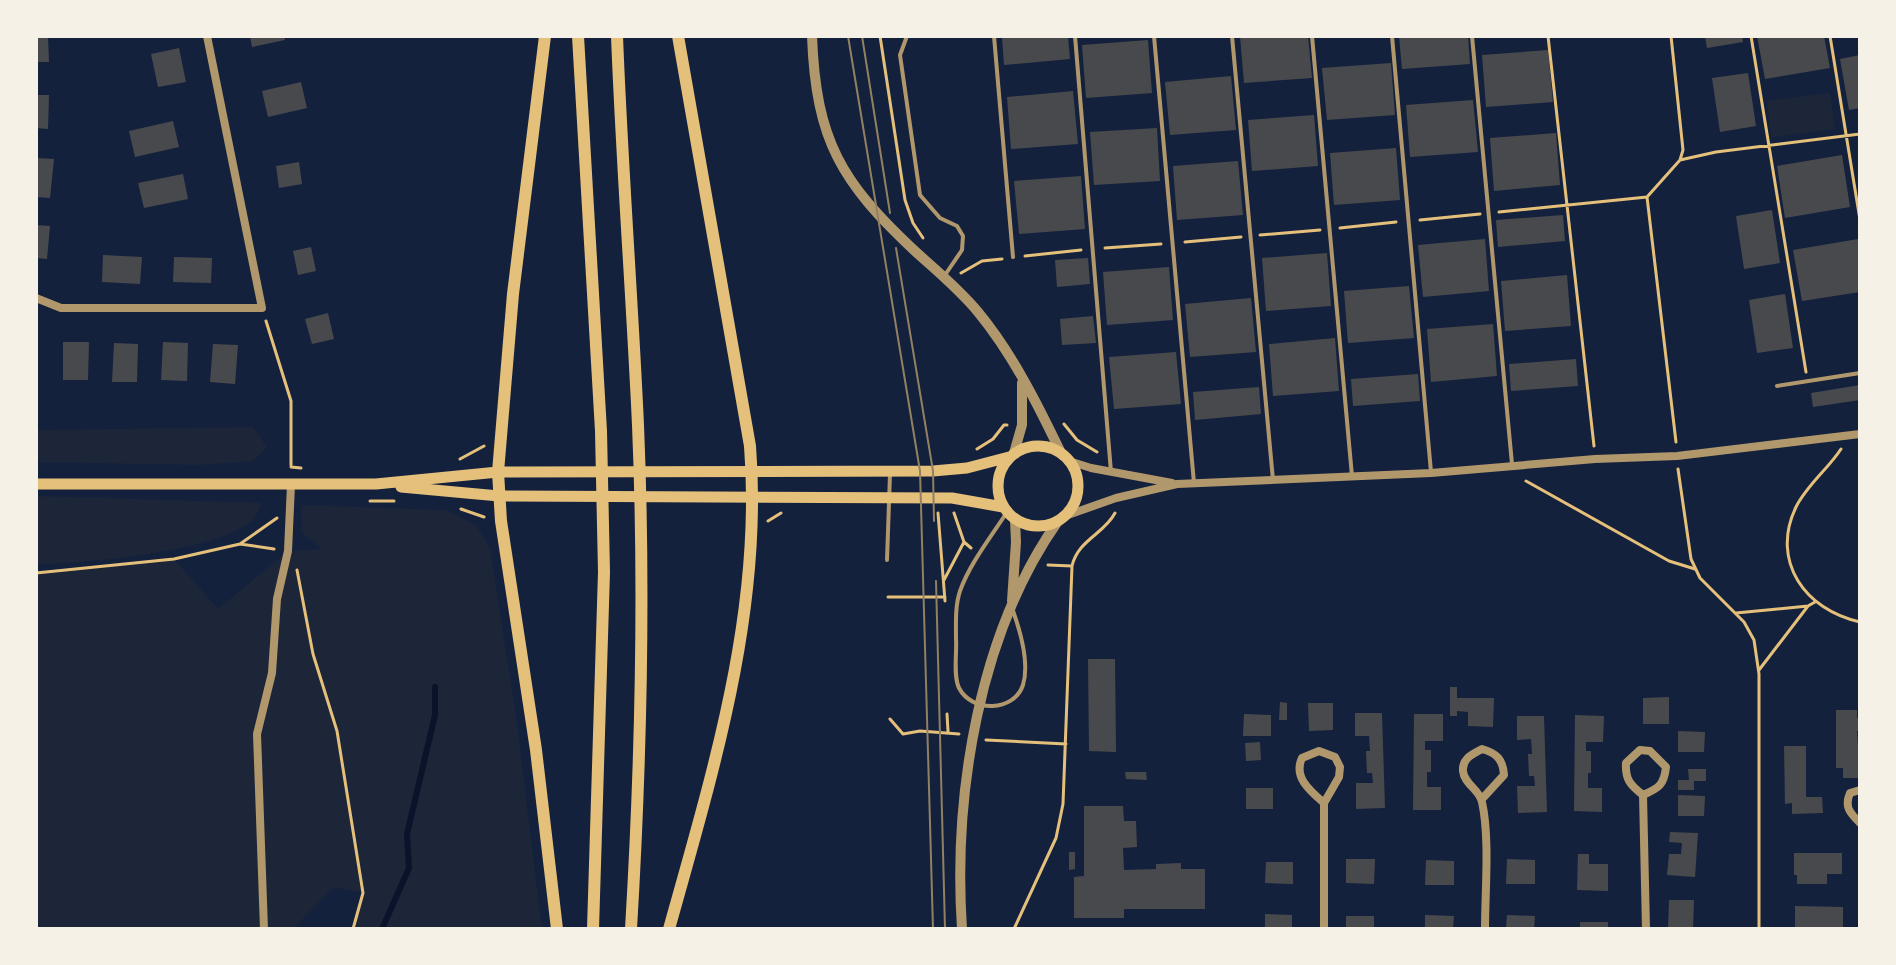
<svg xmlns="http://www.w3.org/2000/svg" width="1896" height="965" font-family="Arial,sans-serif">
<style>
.green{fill:#1d2539}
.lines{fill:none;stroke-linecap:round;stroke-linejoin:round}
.stream{stroke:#0b132b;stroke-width:6}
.building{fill:#48494c}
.path{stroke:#e5c07b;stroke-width:3}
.service{stroke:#b1986c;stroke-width:4}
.minor{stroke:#b1986c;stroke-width:8}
.tertiary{stroke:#b1986c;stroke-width:10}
.secondary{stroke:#e5c07b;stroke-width:11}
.trunk{stroke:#e5c07b;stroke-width:12}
.tram{stroke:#918062;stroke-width:2}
</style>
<rect width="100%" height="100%" fill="#14213d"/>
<path class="green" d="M1830,93L1835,129L1771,137L1767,101Z
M253,427L267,447L253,461L200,465L36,462V430Z
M36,496L261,503C259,508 257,516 253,520C219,551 84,564 36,564Z
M301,505L446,510L476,525L490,548L516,716L542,929H353L363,893L334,887L293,929H36V573L174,559L218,609L288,551L322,549L302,533Z"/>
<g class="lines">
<path class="stream" d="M382,929L409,868L407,834L435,715V687"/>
</g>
<path class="building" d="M36,36H48L49,62H36Z
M250,36H284L285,40L252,47Z
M1068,36L1070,59L1004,65L1002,37Z
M1240,36H1308L1312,78L1244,83Z
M1399,36H1468L1470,64L1402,69Z
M1705,36H1742L1743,42L1707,48Z
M1757,36H1824L1830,68L1765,79Z
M1148,40L1152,93L1086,98L1082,45Z
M179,48L186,82L158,87L151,54Z
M1548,50L1553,102L1486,107L1482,55Z
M1860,55V108L1849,110L1840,59Z
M1391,63L1395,115L1327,120L1322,68Z
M1748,73L1756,126L1720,132L1712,78Z
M1231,76L1236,130L1170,135L1165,82Z
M301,82L307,108L268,117L262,91Z
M1073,91L1078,144L1011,149L1007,97Z
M36,95H49L48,129L36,128Z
M1473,100L1478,152L1410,157L1406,105Z
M1314,115L1318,166L1252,171L1248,120Z
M173,121L179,147L135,157L129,131Z
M1157,128L1160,181L1094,185L1090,132Z
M1556,133L1560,185L1494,191L1490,138Z
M1396,148L1400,200L1334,205L1330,153Z
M1842,155L1850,207L1785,218L1777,166Z
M36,158L54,159L50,198L36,197Z
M1238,161L1243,215L1177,220L1173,166Z
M299,162L302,184L279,188L276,166Z
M183,174L188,199L144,208L138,183Z
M1081,176L1085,229L1019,234L1014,181Z
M1772,210L1780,263L1744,269L1736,216Z
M1563,215L1565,241L1498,247L1496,220Z
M36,225L50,226L47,259L36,258Z
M1485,239L1489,291L1423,297L1418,245Z
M1858,239L1860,292L1802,301L1793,250Z
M311,247L316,271L298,275L293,251Z
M1327,253L1331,306L1266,311L1262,258Z
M103,255L142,257L140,284L102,282Z
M174,257L212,258L211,283L173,282Z
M1088,258L1090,284L1057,287L1055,260Z
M1169,267L1173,320L1107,325L1103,272Z
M1567,275L1571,326L1505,331L1501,281Z
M1409,286L1414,338L1348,343L1344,291Z
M1785,294L1793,348L1757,353L1749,300Z
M1251,298L1256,352L1190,357L1185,304Z
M328,313L334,339L312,344L305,319Z
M1093,316L1096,343L1062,345L1060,319Z
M1493,324L1497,376L1431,382L1427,329Z
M1335,338L1339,391L1273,396L1269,344Z
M63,342H89L88,380H63Z
M163,342L188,343L187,381L161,380Z
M114,343L138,344L137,382H112Z
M213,344L238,345L235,384L210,382Z
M1176,352L1181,404L1114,409L1109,357Z
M1576,359L1578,386L1511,391L1509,364Z
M1418,374L1420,401L1353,406L1351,379Z
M1860,385V400L1813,407L1811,393Z
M1259,387L1261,414L1195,420L1193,392Z
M1088,659H1115L1116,752L1089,751Z
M1450,687H1457V698H1494L1493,727L1468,726V712L1457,711V716H1450Z
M1669,697V724H1643V698Z
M1280,702L1287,703V720H1279Z
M1308,703H1333V730L1309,731Z
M1836,710H1857V718L1860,717V731H1857L1860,778H1843V768H1836Z
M1355,713H1382L1385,808L1356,809V783H1373L1372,773H1367L1366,751H1370L1369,736H1355Z
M1244,714L1271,715V736H1243Z
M1414,714H1443V741H1425V750H1431V772H1427V787H1441V810H1413Z
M1575,715L1604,716L1603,742H1586V751H1591V773H1588V788H1602V812L1574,811Z
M1517,716H1544L1547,812L1518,813L1517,786H1535L1534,776H1529L1528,754H1532L1531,739L1517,740Z
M1678,731L1705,732L1704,752H1678Z
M1260,742L1261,760L1246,761L1245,743Z
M1784,746H1806V797H1822L1823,813L1792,814V803L1785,804Z
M1688,769H1706V781H1694V790H1678V780H1689Z
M1125,772H1146L1147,780L1126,779Z
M1246,788H1273V809H1246Z
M1678,795L1705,796L1704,816H1678Z
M1084,806H1123L1124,821H1136L1137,847L1123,848L1124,870L1156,869V864L1181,863V869H1205V909H1124V918H1074V877L1084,876Z
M1670,832L1698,833L1695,877L1667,875L1669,854H1681L1682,843L1669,842Z
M1069,852H1075V869L1069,870Z
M1794,853H1842V874H1827V884H1797V875H1794Z
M1578,854H1589V864H1608V891L1577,890Z
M1346,859H1375L1374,884L1346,883Z
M1507,859L1535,860V884H1506Z
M1426,860L1454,861V885H1425Z
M1266,862H1293V884L1265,883Z
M1669,900H1694L1693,929H1668Z
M1795,906L1843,907V928L1795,929Z
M1265,914L1292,915V929H1265Z
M1425,915L1454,916L1453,929H1425Z
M1507,915L1535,916L1534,929H1506Z
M1346,916H1374V929H1346Z
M1580,922H1608V929H1580Z"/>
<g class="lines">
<path class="path" d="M880,36L905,200L913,223L923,238
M1548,36L1594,446
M1671,36L1683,150L1680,160L1647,197L1676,442
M1751,36L1806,372
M1830,36L1860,220
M1680,160L1716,152L1860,134
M1499,212L1647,197
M1420,220L1480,214
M1340,228L1396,222
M1260,235L1320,230
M1185,242L1241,237
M1105,248L1161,244
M1025,256L1081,250
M961,273L982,261L1002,259
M266,321L291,401V465
M1064,424L1077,440L1097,452
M977,449L993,439L1004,425H1007
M1841,449C1828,469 1807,485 1796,507C1770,561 1805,610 1860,622
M460,459L484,446
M291,467L301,468
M1678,469L1691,559L1700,578L1744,622L1754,640L1759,674V929
M1526,481L1669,561L1695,569
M370,501H394
M461,509L484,517
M938,513L945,601
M954,513L964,542L971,548
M768,521L781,513
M240,544L274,549
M1048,565L1072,566
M297,570L313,654L337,731L363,893L353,929
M36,573L174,559L240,544L277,518
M944,580L964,542
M888,597H945
M1736,613L1808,606
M1759,670L1808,606L1815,602
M947,714L948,731
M890,719L903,734L920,731L959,734
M986,740L1066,744
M1014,929L1056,838L1063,804L1072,566C1078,540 1104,534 1115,513"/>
<path class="service" d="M907,36L900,55L920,195L940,218L957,226L963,236L962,250L945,275
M994,36L1013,257
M1075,36L1111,472
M1154,36L1194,483
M1232,36L1273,480
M1312,36L1352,476
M1392,36L1431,472
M1472,36L1512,464
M1777,386L1860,373
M1007,512C991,537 970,563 960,591C955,606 956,623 956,639C957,653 953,676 959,688C972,713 1014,712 1023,685C1030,662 1020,630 1012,608
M887,560L890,474"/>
<path class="minor" d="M36,298L61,308H262L207,36
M1069,461L1091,468L1172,483
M1065,516L1116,498L1177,484L1431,473L1595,459L1677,456L1860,434
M1640,750L1650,751L1666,767C1664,785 1659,788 1643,795C1630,785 1625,779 1626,763Z
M1860,790L1850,793C1844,807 1850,813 1860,823
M1643,795L1646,929
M1482,799L1504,775C1503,760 1497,753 1482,749C1473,754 1462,758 1463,771C1464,784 1480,790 1482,802C1490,838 1485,891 1485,929
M1324,803C1310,791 1293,777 1302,758L1319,751L1335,757L1340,767L1339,777L1324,803V929
M264,929L257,734L272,673L277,599L288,551L291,485"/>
<path class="tertiary" d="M812,36C816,141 841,182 916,252C937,271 960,290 978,312C1012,353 1038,405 1061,453
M1014,453L1022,425V383
M1012,601L1016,542L1015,520
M962,929C953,794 979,633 1058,521"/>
<path class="secondary" d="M998 486a40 40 0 1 1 80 0a40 40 0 1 1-80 0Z
M36,484H376L498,472L933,471L967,468L1009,457
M401,487L499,496L952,498L1003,507"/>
<path class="trunk" d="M545,36L513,294L498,472L501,521L536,750L557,929
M578,36L601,431L604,572L593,929
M617,36C622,166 632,295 638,425C645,592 641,761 631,929
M669,929C713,771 763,611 750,446L678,36"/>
<path class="tram" d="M848,36L920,471L933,929
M862,36L890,213
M896,248L933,471L934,521
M936,581L945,929"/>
</g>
<rect width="1896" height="965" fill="none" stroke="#f6f1e7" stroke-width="76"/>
</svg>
